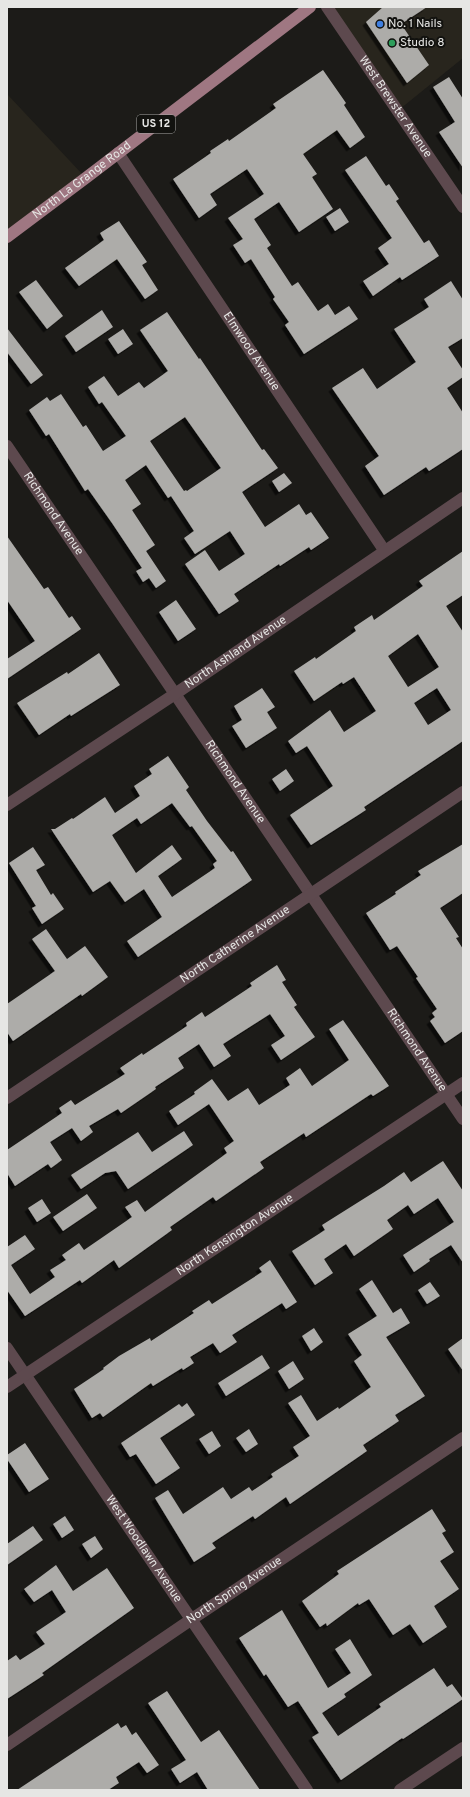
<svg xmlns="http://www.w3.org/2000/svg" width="470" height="1797" font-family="Overpass,sans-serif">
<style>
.built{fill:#28251d}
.building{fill:#adaca9;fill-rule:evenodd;filter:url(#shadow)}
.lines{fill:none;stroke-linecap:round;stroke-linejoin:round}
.minor{stroke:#5d494e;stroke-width:12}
.major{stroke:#9f7782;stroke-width:12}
.shop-dot{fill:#3f7fe0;stroke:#12120f;stroke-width:1.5}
.leisure-dot{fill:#2e9e5b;stroke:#12120f;stroke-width:1.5}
.labels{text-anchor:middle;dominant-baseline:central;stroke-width:4;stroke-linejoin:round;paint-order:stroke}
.shield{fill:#12120f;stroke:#a6a6a4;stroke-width:1}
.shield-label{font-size:11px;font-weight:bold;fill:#e6e6e4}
.poi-label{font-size:12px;fill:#e6e6e4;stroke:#12120f;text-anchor:start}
.street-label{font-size:12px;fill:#e6e6e4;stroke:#12120f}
</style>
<defs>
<filter id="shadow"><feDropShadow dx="-3.5" dy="3.5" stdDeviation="0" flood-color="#0009"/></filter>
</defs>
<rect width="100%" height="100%" fill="#1c1b18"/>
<path class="built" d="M333,7H463V58L400,109Z
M7,94L84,176L7,234Z"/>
<path class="building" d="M383,7H427L401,24L429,65L407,83L366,22Z
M323,70L346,103L344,105L365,137L350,148L337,130L303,154L317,174L312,177L333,209L299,232L279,202L254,219L271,245L267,248L292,286L298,282L318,311L328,304L335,315L349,306L358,319L304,354L285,325L289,322L273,299L275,297L251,259L245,263L233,245L243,239L228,218L264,194L247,169L210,194L217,205L199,218L173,179L211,153L210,151L228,139L229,141L276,108L273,104Z
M449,77L463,99V168L439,132L455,122L433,87Z
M366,156L386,186L389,184L399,199L396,201L424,243L429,240L439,256L402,280L400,277L373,296L363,281L389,264L378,248L392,238L345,170Z
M340,208L349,222L335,231L326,217Z
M119,221L147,262L142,265L158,290L145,299L117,259L79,286L65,268L104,240L100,233Z
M36,280L63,316L47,329L19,292Z
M451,281L463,300V338L448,347L463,370V377L447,388L463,413V449L429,471L426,467L384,495L365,466L379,456L332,388L363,368L377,389L416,362L394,329L429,307L424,299Z
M102,310L113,327L76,352L65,336Z
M167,312L199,359L200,358L262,450L264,449L278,468L242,492L265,527L299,504L306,515L311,512L329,538L311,550L309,547L280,566L279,564L234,594L239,601L219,614L185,564L205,550L219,571L245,554L230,531L195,554L184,538L194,531L171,496L168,498L146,465L125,480L141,504L132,510L155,545L146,551L166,581L156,588L149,578L143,582L136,571L142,568L112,523L88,489L85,491L49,434L46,436L29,410L47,397L50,401L61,394L83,427L86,425L103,451L126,436L102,402L99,404L88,387L104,376L118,396L139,382L144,388L168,371L140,330ZM185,417L221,468L187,491L186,490L184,491L150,441Z
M7,328L43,375L31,384L7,352Z
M123,329L133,344L118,354L108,339Z
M284,473L292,483L279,492L272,481Z
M7,536L44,589L48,587L69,618L72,616L81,629L7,679V659L35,641L7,600Z
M463,551V595L446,606L463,632V741L364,807L366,810L311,845L290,815L333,786L307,746L296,753L288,741L330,710L344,732L376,711L354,677L343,684L342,682L314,701L294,671L315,657L316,659L356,631L354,627L372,615L374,620L423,586L419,581ZM418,634L439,667L408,687L388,656ZM437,688L451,710L428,725L414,703Z
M176,600L196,629L178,641L159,612Z
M99,653L120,685L71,716L70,714L39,735L17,703L67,672L68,674Z
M262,688L275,707L267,712L277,728L246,748L232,726L242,720L234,706Z
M168,756L189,787L186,790L207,821L231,852L233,851L252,880L138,957L127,941L162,917L144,889L125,902L110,881L93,892L51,829H55L72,818L73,819L105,797L115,813L140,796L134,786L152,774L149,769ZM172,803L190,827L192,826L217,861L213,864L215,868L172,897L158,876L182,859L172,845L136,873L112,835L137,818L141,824Z
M286,769L294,781L280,791L272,779Z
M463,844V893L440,908L459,937L456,938L463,949V1031L445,1043L430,1021L435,1017L432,1013L437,1009L416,978L418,977L397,946L390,950L366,913L396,894L395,892L421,875L418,871Z
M33,847L45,865L36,870L51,895L53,893L64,909L42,924L32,908L36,906L9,863Z
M46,929L67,959L85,946L108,977L82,996L81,994L13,1041L7,1032V1004L55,971L32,939Z
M277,965L286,980L282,982L297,1005L294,1007L315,1037L281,1060L271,1045L285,1036L270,1014L223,1044L231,1056L214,1067L199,1044L178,1058L184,1068L155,1087L156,1089L121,1113L118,1109L89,1126L93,1132L81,1141L72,1128L50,1142L62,1160L51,1168L48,1164L15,1186L7,1173V1150L62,1113L59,1108L71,1100L75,1105L125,1074L120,1068L142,1053L143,1055L187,1026L186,1023L202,1012L205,1017L252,986L250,983Z
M343,1020L389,1086L373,1096L371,1094L306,1137L304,1133L260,1162L264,1168L216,1201L213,1197L170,1227L172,1230L119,1268L114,1260L82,1283L80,1280L25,1316L7,1290V1247L25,1235L35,1249L11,1265L30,1294L55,1277L50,1270L66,1260L62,1255L79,1243L84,1250L132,1217L125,1207L137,1200L145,1212L227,1153L224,1148L234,1141L209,1104L178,1125L169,1111L195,1094L194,1092L212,1079L228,1101L248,1088L259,1105L290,1085L286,1078L300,1068L312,1086L349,1060L329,1029Z
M184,1131L193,1145L128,1189L116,1171L105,1173L81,1189L71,1175L138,1132L152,1152Z
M443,1161L463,1191V1263L451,1245L429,1259L430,1261L414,1272L403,1255L454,1222L438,1198L414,1214L408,1205L387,1220L393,1229L354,1256L346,1244L324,1259L333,1273L315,1285L292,1251L325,1230L322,1225L384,1186L404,1172L411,1182Z
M87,1194L97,1208L63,1231L53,1217Z
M42,1199L51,1213L37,1222L28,1208Z
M270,1260L297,1302L286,1309L282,1303L232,1335L237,1342L220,1353L213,1343L190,1357L194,1363L183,1370L182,1368L153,1386L151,1383L103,1417L100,1413L92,1418L74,1389L104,1369L103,1368L119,1356L150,1338L151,1341L194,1313L192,1311L209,1300L212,1304L262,1272L259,1268Z
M372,1280L393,1313L401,1308L410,1323L386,1337L425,1396L395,1415L399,1421L363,1445L367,1451L290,1504L286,1497L255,1519L253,1516L212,1543L216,1548L194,1562L155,1498L168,1490L183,1514L223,1487L231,1499L249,1487L252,1491L273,1477L271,1474L299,1456L293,1447L310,1436L288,1403L301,1395L317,1421L338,1407L339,1409L371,1387L354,1361L362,1355L348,1334L377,1316L359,1289Z
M430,1282L440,1296L427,1304L418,1290Z
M314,1328L323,1342L311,1351L302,1336Z
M463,1338V1371L448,1349Z
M262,1355L270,1368L226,1396L218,1383Z
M293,1361L304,1379L289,1389L278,1371Z
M187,1403L195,1415L160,1438L180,1468L156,1484L136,1454L130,1457L121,1443L179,1404L182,1407Z
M249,1429L258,1444L246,1452L236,1438Z
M212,1431L221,1446L209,1454L199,1439Z
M25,1443L49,1479L29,1492L7,1459V1455Z
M432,1509L446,1531L442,1533L454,1552L440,1561L459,1589L434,1606L447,1627L423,1643L410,1624L393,1635L369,1599L359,1605L358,1603L327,1626L326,1623L320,1627L302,1601L339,1574L337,1571Z
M65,1516L74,1530L62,1538L53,1524Z
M33,1526L43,1540L7,1565V1544Z
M95,1536L103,1549L91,1558L82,1544Z
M56,1565L73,1591L107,1568L134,1608L42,1673L44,1675L7,1699V1661L16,1655L20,1660L45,1644L36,1632L66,1612L52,1590L34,1602L24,1589Z
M282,1610L328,1688L351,1673L335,1649L350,1639L372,1675L344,1694L346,1697L322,1713L338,1736L381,1707L379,1704L434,1668L447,1687L452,1684L463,1699L403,1739L402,1738L341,1780L312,1737L319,1733L298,1701L288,1707L266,1674L264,1676L239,1638Z
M167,1691L201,1742L219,1730L260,1790H208L197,1772L180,1783L171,1769L186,1760L148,1703Z
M118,1723L121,1728L126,1725L132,1735L136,1732L159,1765L147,1773L139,1762L116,1777L119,1783L108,1790H17Z"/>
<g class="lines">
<g class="minor">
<path id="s1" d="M327,7L463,207"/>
<path id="s2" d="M118,153L384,550"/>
<path id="s3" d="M7,446L463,1119"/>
<path id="s4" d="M7,805L175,694L463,498"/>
<path id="s5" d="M7,1098L463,792"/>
<path id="s6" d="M7,1348L307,1790"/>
<path id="s7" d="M7,1387L463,1083"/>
<path id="s8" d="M7,1745L192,1619L463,1438"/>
<path d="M400,1790L463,1748"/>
</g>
<path class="major" id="s9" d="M7,237L87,177L310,7"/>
</g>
<circle class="shop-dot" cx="380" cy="24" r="4"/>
<circle class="leisure-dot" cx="392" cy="43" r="4"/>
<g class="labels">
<rect class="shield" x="137" y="115" width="38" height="18" rx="3"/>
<g class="shield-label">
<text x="156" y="124">US 12</text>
</g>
<g class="poi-label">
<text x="388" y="24">No. 1 Nails</text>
<text x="400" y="43">Studio 8</text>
</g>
<g class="street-label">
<text stroke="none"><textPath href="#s1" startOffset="121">West Brewster Avenue</textPath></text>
<text stroke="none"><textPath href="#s9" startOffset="94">North La Grange Road</textPath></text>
<text stroke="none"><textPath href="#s2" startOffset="239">Elmwood Avenue</textPath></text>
<text stroke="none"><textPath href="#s3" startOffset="82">Richmond Avenue</textPath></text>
<text stroke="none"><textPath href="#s4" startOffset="275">North Ashland Avenue</textPath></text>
<text stroke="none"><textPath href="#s3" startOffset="406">Richmond Avenue</textPath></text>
<text stroke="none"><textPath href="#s5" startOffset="275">North Catherine Avenue</textPath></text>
<text stroke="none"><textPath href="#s3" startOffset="730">Richmond Avenue</textPath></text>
<text stroke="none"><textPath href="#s7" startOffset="274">North Kensington Avenue</textPath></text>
<text stroke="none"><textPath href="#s6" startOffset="243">West Woodlawn Avenue</textPath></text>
<text stroke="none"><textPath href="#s8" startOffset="275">North Spring Avenue</textPath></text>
</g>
</g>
<rect width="470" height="1797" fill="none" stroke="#e6e6e4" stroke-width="16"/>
</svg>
